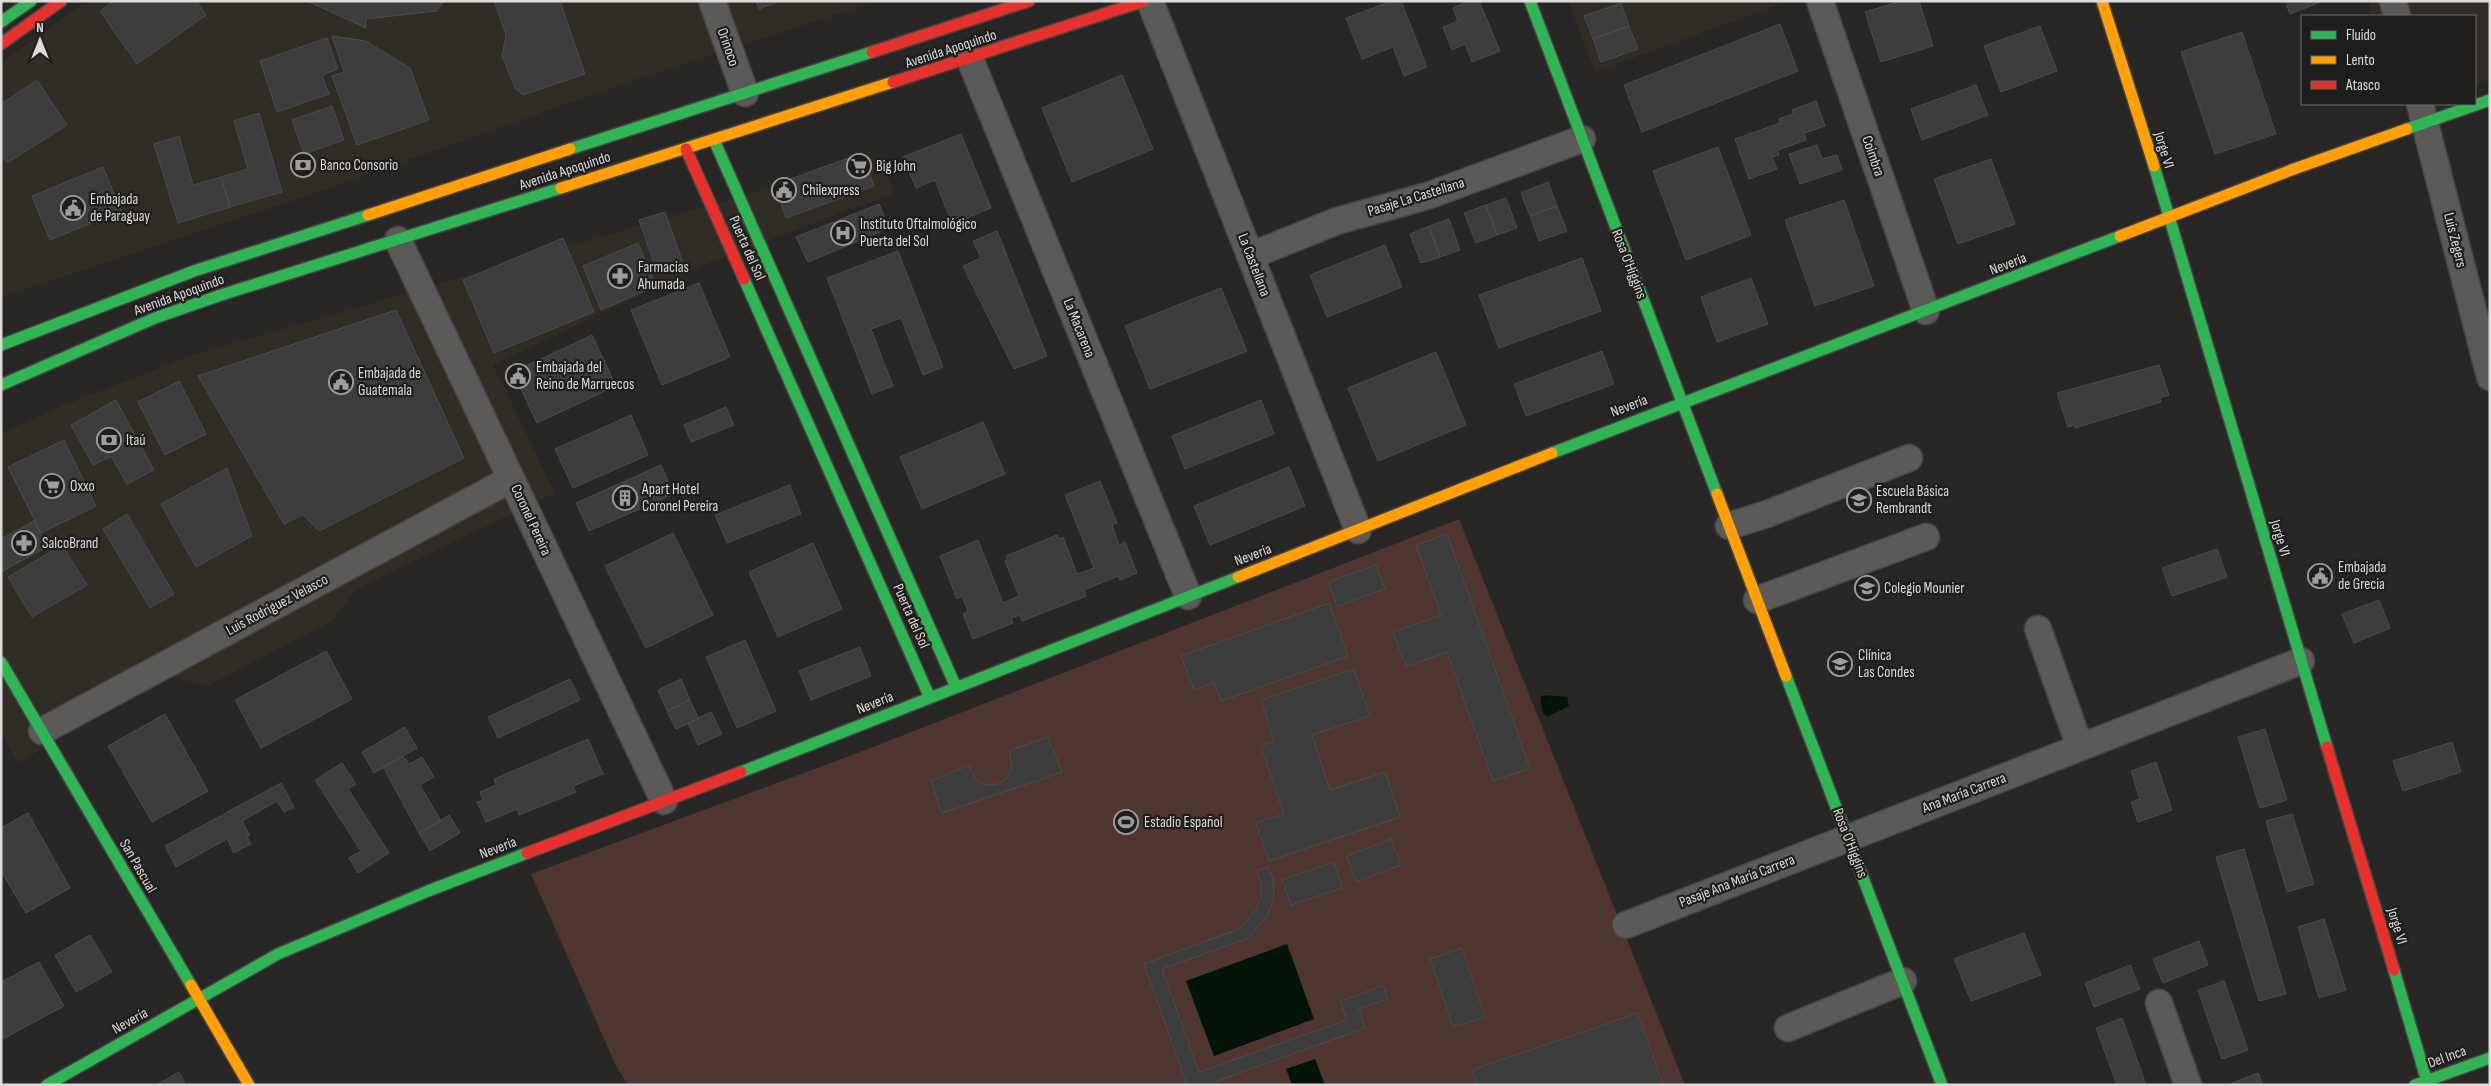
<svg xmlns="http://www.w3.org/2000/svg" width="2491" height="1086" font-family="'Sofia Sans Condensed',sans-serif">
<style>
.built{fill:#2f2d25}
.green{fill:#503631}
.water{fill:#041408}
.building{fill:#3e3d3d;stroke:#4d4c4c}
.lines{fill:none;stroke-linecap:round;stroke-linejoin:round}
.street-casing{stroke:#464544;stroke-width:29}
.fast-casing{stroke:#464544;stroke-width:14}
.slow-casing{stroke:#464544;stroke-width:14}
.jam-casing{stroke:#464544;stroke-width:14}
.street{stroke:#5b5a59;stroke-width:26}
.fast{stroke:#30b455;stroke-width:11}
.slow{stroke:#ff9f0a;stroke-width:11}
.jam{stroke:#e5322d;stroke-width:11}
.labels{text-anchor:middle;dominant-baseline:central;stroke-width:4.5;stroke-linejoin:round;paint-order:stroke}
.street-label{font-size:15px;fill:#dddcdb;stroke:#1f1e1c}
.poi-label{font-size:15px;fill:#dddcdb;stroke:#1f1e1c;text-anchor:start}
</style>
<rect width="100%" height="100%" fill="#282726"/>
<path class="built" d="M86,1H879L634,80L304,197L1,297V63Z
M1568,1H1789L1595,72Z
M2368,1H2490V79L2475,84V16H2372Z
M880,156L894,193L706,264L493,365L555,493L356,589L332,621L208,686L168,676L18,763L1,733V433L62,406L190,356Z"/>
<path class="green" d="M1459,519L1685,1085H628L616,1066L531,874L847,757Z"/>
<path class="water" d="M1546,695L1567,697L1569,706L1547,717L1543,713L1540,697Z
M1287,944L1314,1019L1214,1056L1186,981Z
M1315,1059L1325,1085H1292L1286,1069Z"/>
<path class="building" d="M114,1H196L206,15L137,64L100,11Z
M307,1H444L437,11L366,19V28Z
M494,1H560L585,74L523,95L515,88L502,56L506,35Z
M756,1H780L759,9Z
M1392,1H1401L1427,67L1404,76L1393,47L1362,59L1346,18Z
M1469,1H1479L1500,51L1472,62L1465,44L1452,50L1443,27L1458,21L1453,8Z
M1901,1H1919L1933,46L1881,62L1865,12Z
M2285,1H2323L2290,14Z
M1621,3L1629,26L1593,39L1584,16Z
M1780,24L1798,71L1642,132L1624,85Z
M1629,26L1638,49L1601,62L1593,39Z
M2040,26L2057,71L2001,92L1984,46Z
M2242,32L2276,134L2215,154L2181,52Z
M332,36L366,41L410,68L429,120L357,145L332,76L344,72Z
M327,38L338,69L322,75L329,94L277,112L260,61Z
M1122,75L1153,149L1072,182L1042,108Z
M37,80L67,125L7,163L1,155V104Z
M1976,85L1988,115L1922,140L1911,109Z
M1816,101L1825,126L1804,133L1806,140L1778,150L1779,155L1772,157L1777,169L1749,179L1735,139L1780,123L1779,119L1793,114L1792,110Z
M332,106L344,140L304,154L292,120Z
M259,113L282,192L230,207L221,177L248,169L234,121Z
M961,134L991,208L952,224L935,180L916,188L903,157Z
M179,136L193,185L221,177L230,207L178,223L154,144Z
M1817,145L1822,159L1837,155L1842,170L1800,184L1789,154Z
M1718,147L1751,235L1686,260L1653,171Z
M862,153L874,186L786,218L774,185Z
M1991,159L2015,224L1958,244L1934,179Z
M103,167L121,211L50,240L32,196Z
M1548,182L1557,206L1530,216L1521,193Z
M1506,198L1517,228L1497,235L1486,205Z
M1844,200L1874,286L1815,306L1785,220Z
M879,204L889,228L808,262L796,237Z
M1486,205L1497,235L1476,243L1464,213Z
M1557,206L1567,231L1539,241L1530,216Z
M665,212L683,263L657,272L639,220Z
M1449,219L1460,250L1440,257L1429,226Z
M1429,226L1440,257L1421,263L1410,234Z
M997,231L1047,356L1014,369L963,266L981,258L973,241Z
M563,238L594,312L494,353L463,280Z
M638,243L656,286L601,310L583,266Z
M1385,245L1402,287L1327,317L1310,275Z
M898,251L943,367L923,375L901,318L871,329L893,386L872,394L827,278Z
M1582,258L1601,311L1499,348L1479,295Z
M1751,278L1768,324L1717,342L1701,297Z
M699,283L730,357L662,385L631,310Z
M1221,288L1247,351L1150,389L1125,326Z
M396,310L464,458L319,531L303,515L284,524L198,376Z
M592,335L616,386L537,423L513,372Z
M1602,351L1614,384L1526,416L1514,384Z
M1436,352L1466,425L1378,461L1348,388Z
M2159,365L2169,395L2160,398L2161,402L2075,428L2074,425L2068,427L2057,393Z
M179,381L206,434L165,455L138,402Z
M116,400L154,470L127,484L111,456L93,465L71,425Z
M1261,400L1274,434L1185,469L1172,436Z
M726,407L734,425L691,442L684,425Z
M631,415L648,455L573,488L555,449Z
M983,422L1005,474L922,509L900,457Z
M64,440L96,506L41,533L8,467Z
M661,465L674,494L589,531L576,503Z
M1289,467L1305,506L1210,545L1194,506Z
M227,468L252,536L196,567L161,504Z
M1100,481L1117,523L1112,525L1119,545L1125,542L1137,573L1120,580L1118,576L1084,590L1086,596L1022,621L1020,615L1011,618L1013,623L973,639L963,614L968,611L962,596L957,599L940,556L978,540L1003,603L1019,596L1005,561L1007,560L1006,556L1057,535L1059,539L1063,537L1077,574L1094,568L1065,495Z
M790,485L801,514L727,543L715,515Z
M127,514L174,594L150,608L103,529Z
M34,521L48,546L3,571L1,568V539Z
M673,533L713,615L646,648L605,566Z
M1447,534L1530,768L1493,781L1447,652L1406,667L1393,632L1441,615L1416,545Z
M813,543L842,609L778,637L749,572Z
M62,545L87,585L32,617L8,577Z
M2217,549L2227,577L2172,596L2162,568Z
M1376,565L1385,589L1337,606L1328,582Z
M2379,600L2390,628L2354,643L2342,614Z
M1329,603L1348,656L1221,701L1214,683L1194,690L1181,656Z
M745,640L776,711L737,728L706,657Z
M860,647L871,676L811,700L799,671Z
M326,651L352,699L261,748L235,700Z
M1354,669L1370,716L1312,735L1330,790L1385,772L1400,817L1269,861L1256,823L1284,814L1261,746L1274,741L1261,700Z
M570,679L580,700L498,738L488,717Z
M681,679L690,700L667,711L658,690Z
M690,700L699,719L676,729L667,711Z
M711,712L722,734L698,745L688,723Z
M165,714L208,791L152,822L108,746Z
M405,727L417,748L374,773L362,752Z
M2265,729L2287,800L2260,808L2238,737Z
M1048,737L1062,772L942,813L931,781L969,765L977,781L986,785L998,784L1008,777L1012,767L1009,751Z
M588,739L603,774L573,786L576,792L519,815L517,809L486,822L477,802L483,800L480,792L496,785L494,779Z
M2452,742L2461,772L2403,791L2393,761Z
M403,756L409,764L422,757L434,777L420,785L441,821L419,833L383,767Z
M2156,762L2172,810L2138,822L2131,802L2140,799L2131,771Z
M342,763L356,784L348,789L389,853L358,873L349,858L361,851L315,780Z
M281,783L294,807L284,812L277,801L242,821L250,835L247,836L251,844L234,853L227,839L176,867L165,846Z
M28,813L70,888L26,913L1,871V828Z
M2292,814L2314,884L2287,892L2266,821Z
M449,815L460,833L430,851L419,833Z
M1391,839L1401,865L1356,882L1347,856Z
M2244,849L2286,994L2259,1001L2216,857Z
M1334,862L1342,888L1291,905L1282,880Z
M1268,867L1273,879L1274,898L1267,917L1248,938L1162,969L1199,1072L1347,1020L1340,1001L1383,986L1388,999L1359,1009L1365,1028L1206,1085H1187L1144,964L1239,929L1256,910L1261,896V882L1257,871Z
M2324,919L2346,990L2319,998L2298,927Z
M2024,933L2041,975L1971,1001L1954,959Z
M90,935L112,972L76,992L55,955Z
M2199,941L2208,965L2163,983L2153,959Z
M1462,948L1485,1017L1453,1027L1430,959Z
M39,962L64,1006L1,1040V982Z
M2130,965L2140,989L2094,1007L2085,983Z
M2224,981L2248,1050L2222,1059L2198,990Z
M1638,1013L1663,1085H1477L1472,1070Z
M2122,1018L2146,1085H2117L2096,1028Z
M179,1072L186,1085H156Z
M2258,1073L2263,1085H2227Z"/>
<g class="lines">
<defs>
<path id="street" d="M712,1L745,93
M1150,1L1358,530
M1820,1L1926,311
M2393,1L2397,16
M970,59L1188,596
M2420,104L2490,377
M398,240L664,801
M1250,256L1337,221L1427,196L1582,139
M1729,526L1767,514L1909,458
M1757,600L1926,537
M2038,629L2080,747
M42,731L511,479
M1626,925L2301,661
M2159,1003L2188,1085
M1788,1028L1903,981"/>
<path id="fast" d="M1530,1L1717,494
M1,22L31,1
M2407,129L2490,100
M714,140L956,687
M570,149L872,52
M2154,166L2327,747
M744,279L930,698
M1,345L194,271L368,215
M1,385L155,318L221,295L561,188
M1552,453L2120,236
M1,662L191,985
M1786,676L1942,1085
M741,772L1238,577
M2394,970L2428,1085
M47,1085L278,954L428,891L527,853
M2415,1085L2490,1058"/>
<path id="slow" d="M2102,1L2154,166
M561,188L893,82
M368,215L570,149
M2120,236L2294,169L2407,129
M1717,494L1786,676
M1238,577L1552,453
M191,985L249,1085"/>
<path id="jam" d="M1,44L61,1
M872,52L1029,1
M893,82L1144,1
M686,149L744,279
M2327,747L2394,970
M527,853L741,772"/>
</defs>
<use href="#street" class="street-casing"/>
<use href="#fast" class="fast-casing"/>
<use href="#slow" class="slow-casing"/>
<use href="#jam" class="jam-casing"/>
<use href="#street" class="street"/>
<use href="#fast" class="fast"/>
<use href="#slow" class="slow"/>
<use href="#jam" class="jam"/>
</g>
<defs>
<symbol id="bank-ring" viewBox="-11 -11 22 22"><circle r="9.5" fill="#1f1e1c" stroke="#9e9d9c" stroke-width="1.5"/><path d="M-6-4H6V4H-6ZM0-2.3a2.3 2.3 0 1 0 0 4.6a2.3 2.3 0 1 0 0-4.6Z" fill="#9e9d9c"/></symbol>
<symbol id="supermarket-ring" viewBox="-11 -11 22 22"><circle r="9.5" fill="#1f1e1c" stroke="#9e9d9c" stroke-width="1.5"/><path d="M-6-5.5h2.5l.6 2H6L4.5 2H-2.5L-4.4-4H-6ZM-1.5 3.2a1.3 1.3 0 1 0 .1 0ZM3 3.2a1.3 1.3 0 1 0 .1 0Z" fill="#9e9d9c"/></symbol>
<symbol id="civic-ring" viewBox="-11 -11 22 22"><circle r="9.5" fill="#1f1e1c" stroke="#9e9d9c" stroke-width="1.5"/><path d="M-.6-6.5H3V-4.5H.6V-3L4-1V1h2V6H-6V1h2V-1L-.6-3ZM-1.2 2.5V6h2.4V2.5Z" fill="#9e9d9c"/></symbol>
<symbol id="hospital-ring" viewBox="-11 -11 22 22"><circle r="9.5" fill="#1f1e1c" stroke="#9e9d9c" stroke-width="1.5"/><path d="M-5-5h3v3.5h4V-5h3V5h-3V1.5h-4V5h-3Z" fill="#9e9d9c"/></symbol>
<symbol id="pharmacy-ring" viewBox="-11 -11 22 22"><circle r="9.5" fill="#1f1e1c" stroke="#9e9d9c" stroke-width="1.5"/><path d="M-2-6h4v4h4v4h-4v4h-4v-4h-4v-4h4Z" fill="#9e9d9c"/></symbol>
<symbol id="building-ring" viewBox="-11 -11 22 22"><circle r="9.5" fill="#1f1e1c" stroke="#9e9d9c" stroke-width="1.5"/><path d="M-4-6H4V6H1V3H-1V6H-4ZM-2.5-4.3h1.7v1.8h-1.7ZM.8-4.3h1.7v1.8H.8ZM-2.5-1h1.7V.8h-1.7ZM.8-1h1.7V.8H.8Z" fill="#9e9d9c"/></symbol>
<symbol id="school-ring" viewBox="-11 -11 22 22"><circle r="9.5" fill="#1f1e1c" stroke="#9e9d9c" stroke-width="1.5"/><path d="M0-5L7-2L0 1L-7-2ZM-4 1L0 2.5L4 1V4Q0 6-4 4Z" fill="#9e9d9c"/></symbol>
<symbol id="stadium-ring" viewBox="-11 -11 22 22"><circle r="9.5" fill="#1f1e1c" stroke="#9e9d9c" stroke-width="1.5"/><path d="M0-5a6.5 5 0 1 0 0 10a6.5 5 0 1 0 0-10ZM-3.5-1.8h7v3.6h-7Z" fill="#9e9d9c"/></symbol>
</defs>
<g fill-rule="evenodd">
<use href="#bank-ring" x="289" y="151" width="28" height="28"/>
<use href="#supermarket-ring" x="845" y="152" width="28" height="28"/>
<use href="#civic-ring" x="770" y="176" width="28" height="28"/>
<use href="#civic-ring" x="59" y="194" width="28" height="28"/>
<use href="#hospital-ring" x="829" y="219" width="28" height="28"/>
<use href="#pharmacy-ring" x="606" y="262" width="28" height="28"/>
<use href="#civic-ring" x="504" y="362" width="28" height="28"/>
<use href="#civic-ring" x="327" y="368" width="28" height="28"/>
<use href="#bank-ring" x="95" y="426" width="28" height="28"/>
<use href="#supermarket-ring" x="38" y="472" width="28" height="28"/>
<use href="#building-ring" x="611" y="484" width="28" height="28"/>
<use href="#school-ring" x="1845" y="486" width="28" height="28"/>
<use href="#pharmacy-ring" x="10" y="529" width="28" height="28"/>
<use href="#civic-ring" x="2306" y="562" width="28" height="28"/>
<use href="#school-ring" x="1853" y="574" width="28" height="28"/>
<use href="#school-ring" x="1826" y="650" width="28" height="28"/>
<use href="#stadium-ring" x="1112" y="808" width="28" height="28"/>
</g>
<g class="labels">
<g class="street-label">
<text transform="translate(728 47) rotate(71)">Orinoco</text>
<text transform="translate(951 49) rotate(-18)">Avenida Apoquindo</text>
<text transform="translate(2164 150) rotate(73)">Jorge VI</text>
<text transform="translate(1873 156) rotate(71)">Coimbra</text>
<text transform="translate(565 171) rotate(-18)">Avenida Apoquindo</text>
<text transform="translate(1416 197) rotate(-17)">Pasaje La Castellana</text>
<text transform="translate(2455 240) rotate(76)">Luis Zegers</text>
<text transform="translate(747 248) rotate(66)">Puerta del Sol</text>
<text transform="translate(1629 264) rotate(69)">Rosa O'Higgins</text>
<text transform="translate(2008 264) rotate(-21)">Nevería</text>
<text transform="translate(1254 265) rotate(69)">La Castellana</text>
<text transform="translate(179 295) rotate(-20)">Avenida Apoquindo</text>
<text transform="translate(1079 328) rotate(68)">La Macarena</text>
<text transform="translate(1629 406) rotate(-21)">Nevería</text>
<text transform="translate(531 520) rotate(65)">Coronel Pereira</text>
<text transform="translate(2280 538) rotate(73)">Jorge VI</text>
<text transform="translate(1253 555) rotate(-21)">Nevería</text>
<text transform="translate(277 605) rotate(-28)">Luis Rodríguez Velasco</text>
<text transform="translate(911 616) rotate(66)">Puerta del Sol</text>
<text transform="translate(875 703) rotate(-22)">Nevería</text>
<text transform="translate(1964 793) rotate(-21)">Ana María Carrera</text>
<text transform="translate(1850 843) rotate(69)">Rosa O'Higgins</text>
<text transform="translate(498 848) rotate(-21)">Nevería</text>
<text transform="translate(138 866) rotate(60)">San Pascual</text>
<text transform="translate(1737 881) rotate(-21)">Pasaje Ana María Carrera</text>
<text transform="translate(2397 926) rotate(73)">Jorge VI</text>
<text transform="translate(130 1021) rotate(-29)">Nevería</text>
<text transform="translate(2447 1057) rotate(-20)">Del Inca</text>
</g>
<g class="poi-label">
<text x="320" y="165">Banco Consorio</text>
<text x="876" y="166">Big John</text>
<text x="802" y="190">Chilexpress</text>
<text x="90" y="199">Embajada<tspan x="90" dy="17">de Paraguay</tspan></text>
<text x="860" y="224">Instituto Oftalmológico<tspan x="860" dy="17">Puerta del Sol</tspan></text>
<text x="638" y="267">Farmacias<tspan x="638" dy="17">Ahumada</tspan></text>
<text x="536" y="367">Embajada del<tspan x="536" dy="17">Reino de Marruecos</tspan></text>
<text x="358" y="373">Embajada de<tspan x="358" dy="17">Guatemala</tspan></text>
<text x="126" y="440">Itaú</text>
<text x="70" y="486">Oxxo</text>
<text x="642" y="489">Apart Hotel<tspan x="642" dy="17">Coronel Pereira</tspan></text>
<text x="1876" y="491">Escuela Básica<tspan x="1876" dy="17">Rembrandt</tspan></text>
<text x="42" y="543">SalcoBrand</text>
<text x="2338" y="567">Embajada<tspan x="2338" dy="17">de Grecia</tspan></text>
<text x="1884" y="588">Colegio Mounier</text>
<text x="1858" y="655">Clínica<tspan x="1858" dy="17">Las Condes</tspan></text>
<text x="1144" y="822">Estadio Español</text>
</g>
</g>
<rect width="2491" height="1086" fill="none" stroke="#dddcdb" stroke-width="5"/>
<rect x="2301" y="15" width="175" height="90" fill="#1f1e1c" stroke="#6b6a68"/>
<rect x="2311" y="31" width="25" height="8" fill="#30b455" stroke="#6b6a68"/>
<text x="2346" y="40" font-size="15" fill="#dddcdb">Fluido</text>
<rect x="2311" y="56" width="25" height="8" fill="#ff9f0a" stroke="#6b6a68"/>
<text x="2346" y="65" font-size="15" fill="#dddcdb">Lento</text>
<rect x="2311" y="81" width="25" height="8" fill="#e5322d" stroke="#6b6a68"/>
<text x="2346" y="90" font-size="15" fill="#dddcdb">Atasco</text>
<g transform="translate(40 40)" stroke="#1f1e1c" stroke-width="4" paint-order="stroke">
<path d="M0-4L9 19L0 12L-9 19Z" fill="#dddcdb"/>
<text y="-8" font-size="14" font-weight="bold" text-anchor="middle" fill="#dddcdb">N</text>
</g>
</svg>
